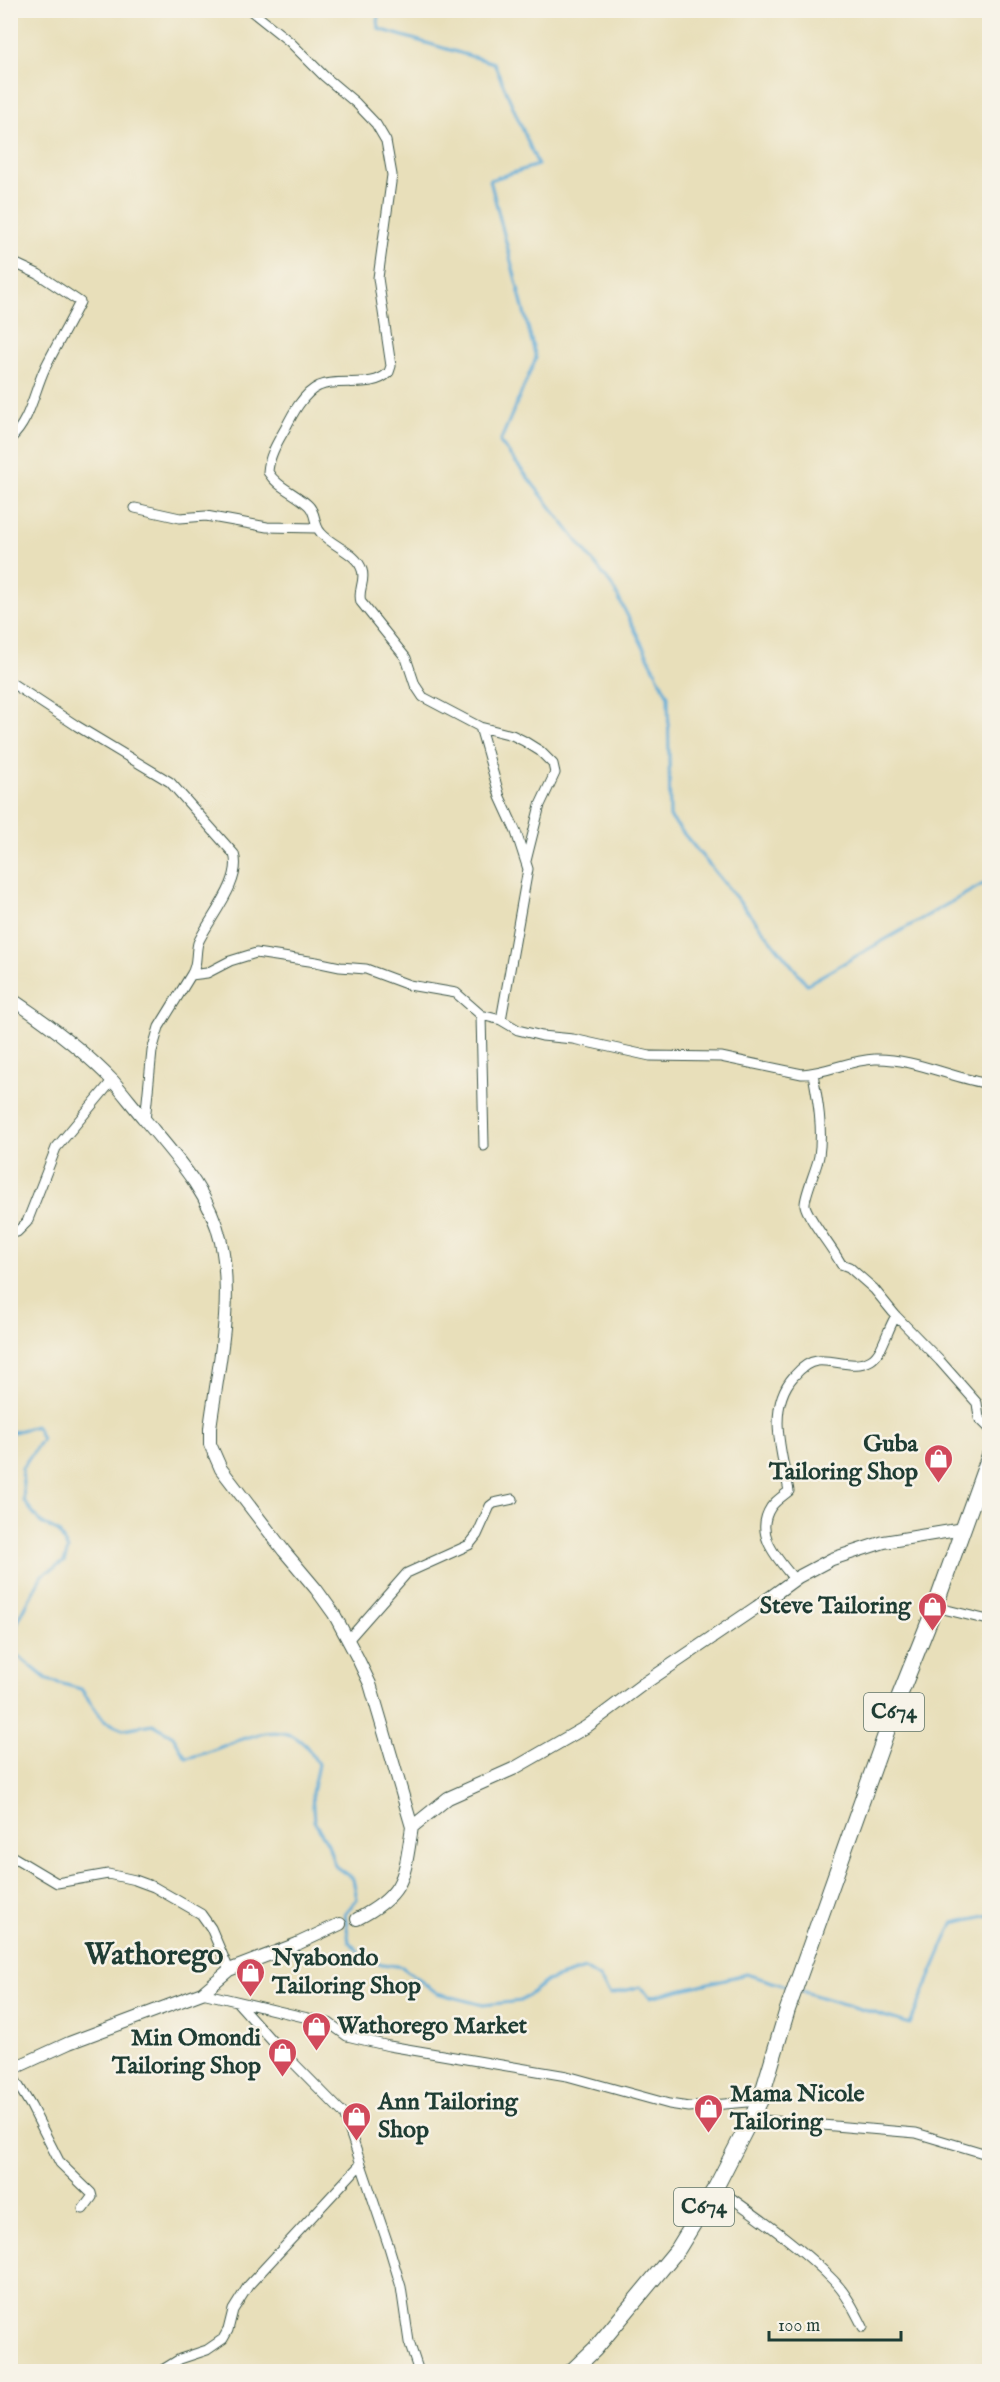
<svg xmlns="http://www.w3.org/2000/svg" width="1000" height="2382" font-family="'IM FELL English',serif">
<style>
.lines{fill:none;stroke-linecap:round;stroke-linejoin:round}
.stream{stroke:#5eaad6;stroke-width:3}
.minor-casing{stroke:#3d5548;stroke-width:11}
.tertiary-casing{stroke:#3d5548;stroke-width:14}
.primary-casing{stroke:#3d5548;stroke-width:17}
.minor{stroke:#fff;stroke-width:9}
.tertiary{stroke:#fff;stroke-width:12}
.primary{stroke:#fff;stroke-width:15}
.labels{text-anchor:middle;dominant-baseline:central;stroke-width:5;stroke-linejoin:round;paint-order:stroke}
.shield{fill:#f7f3e8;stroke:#60746a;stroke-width:1.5}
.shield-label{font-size:22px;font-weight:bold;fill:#1f3d34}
.poi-label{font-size:24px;font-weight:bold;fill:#1f3d34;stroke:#f7f3e8;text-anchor:start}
.district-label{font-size:30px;font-weight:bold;fill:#1f3d34;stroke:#f7f3e8}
</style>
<rect width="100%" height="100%" fill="#f7f3e8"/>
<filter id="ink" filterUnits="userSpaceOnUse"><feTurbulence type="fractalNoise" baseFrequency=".0167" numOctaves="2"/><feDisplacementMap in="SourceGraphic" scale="12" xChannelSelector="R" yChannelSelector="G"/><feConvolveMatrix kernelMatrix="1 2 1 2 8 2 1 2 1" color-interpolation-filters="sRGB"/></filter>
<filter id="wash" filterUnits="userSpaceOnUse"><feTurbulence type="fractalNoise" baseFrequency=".008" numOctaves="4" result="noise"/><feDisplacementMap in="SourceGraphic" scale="24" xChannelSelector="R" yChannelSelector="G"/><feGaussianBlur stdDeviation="1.35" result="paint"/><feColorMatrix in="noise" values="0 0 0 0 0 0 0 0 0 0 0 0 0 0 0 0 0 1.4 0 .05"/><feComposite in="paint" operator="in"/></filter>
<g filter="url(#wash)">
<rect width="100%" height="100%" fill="#e8dfba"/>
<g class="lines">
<path class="stream" d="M377,10L379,29L494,63L538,165L490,180L536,358L500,442L613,587L668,696L670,817L807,984L990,880
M10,1433L36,1426L42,1439L22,1468L24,1501L41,1523L59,1532L68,1550L64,1562L42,1575L16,1625V1654L48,1680L81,1689L104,1721L123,1729L153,1724L173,1736L186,1758C222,1753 273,1712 305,1745C310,1750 314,1758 318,1764L312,1793L314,1821L328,1844L335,1866L353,1879L357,1899L345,1914L349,1942L369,1962L402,1967L437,1993L483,2005L521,2001L547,1981L585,1969L599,1978L610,1994L640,1987L650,1997L746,1974L792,1988
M801,1991L910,2024L953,1923L990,1915"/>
</g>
</g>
<g filter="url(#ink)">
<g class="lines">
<defs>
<path id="minor" d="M250,10L290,42L324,76L356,103L376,124L386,141L392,175L378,278L391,366L389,372C372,390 341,377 319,386C303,393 292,415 285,429C277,443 269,456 268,472C277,487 295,493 308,505C317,513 313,525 321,533C332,546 357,553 362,570C366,581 357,591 361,602L406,658L415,685L423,697L480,727L512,735L524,741L540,751L553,764L555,773L540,805L526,861
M10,261L38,274L80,302C69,324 56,346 45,368C34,391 30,422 10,439
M135,508L180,518L206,516L267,527L317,528
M10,682L77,726L170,782L234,854C243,881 209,918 198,943C195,954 198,965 191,975
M480,727L500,797L516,832L528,869L501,1020
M481,1015L484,1146
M813,1074C818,1101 823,1129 819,1156C817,1168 804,1196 805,1205C807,1217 834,1250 841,1264L849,1267L874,1289L896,1316L940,1361L977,1403L979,1418L990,1429
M145,1121L152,1051L159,1027L191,975L207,973L230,961L256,953L316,962L340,967L366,969L409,985L456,993L481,1015L501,1020L518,1030L542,1036L573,1039L650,1056L721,1057L802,1074C827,1073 849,1060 875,1059C914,1058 951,1078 990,1084
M10,1233L17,1232L27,1222L56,1148L112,1081
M794,1579C778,1559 753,1534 771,1507C776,1500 783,1496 789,1491C782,1454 766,1407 794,1376C800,1369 807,1362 817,1361C835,1359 854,1370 871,1360C883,1353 887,1329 896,1316
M935,1607L984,1619H990
M348,1640L407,1573L469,1545L477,1535L490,1506L494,1503L513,1499
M10,1855L57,1883L108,1874L135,1880L154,1887L201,1914L211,1928L229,1970
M202,1993L329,2023L347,2036L389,2046L567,2076L669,2104L689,2107L760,2101
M238,2003L273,2042L344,2114L389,2247L401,2287L409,2342L419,2372
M10,2072L31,2106L60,2163L91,2193L92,2197L83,2209
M751,2119L916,2133L990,2155
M716,2187C756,2216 799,2245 833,2280C846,2293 855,2311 863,2327
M159,2372L180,2359L207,2350L223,2339L228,2330L233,2310L248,2286L360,2165"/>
<path id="tertiary" d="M10,998C46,1022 83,1050 113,1081C124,1094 134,1107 145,1120C176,1157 210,1193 221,1242C234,1303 218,1367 210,1428V1444L221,1469L284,1551L316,1589L334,1614L357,1657L370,1684L412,1827
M357,1919C406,1894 404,1877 412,1827L448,1798L513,1769L586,1727L642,1685L757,1607L798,1577L832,1559L884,1542L963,1529
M10,2070L69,2043L202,1993L229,1970L297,1944L340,1924"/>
<path id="primary" d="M571,2372L595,2349L678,2249L716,2187L760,2101L787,2011L899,1697L935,1607L990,1454"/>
</defs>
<use href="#minor" class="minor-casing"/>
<use href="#tertiary" class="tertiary-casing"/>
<use href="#primary" class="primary-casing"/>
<use href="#minor" class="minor"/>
<use href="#tertiary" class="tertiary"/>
<use href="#primary" class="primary"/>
</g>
</g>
<defs>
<symbol id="shop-pin" viewBox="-11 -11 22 30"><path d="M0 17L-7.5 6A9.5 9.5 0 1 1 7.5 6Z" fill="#d1495b" stroke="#f7f3e8"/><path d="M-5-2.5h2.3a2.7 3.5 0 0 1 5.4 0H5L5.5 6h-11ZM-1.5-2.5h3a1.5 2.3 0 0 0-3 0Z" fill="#fff"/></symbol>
</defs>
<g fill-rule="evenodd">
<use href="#shop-pin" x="922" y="1442" width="33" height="45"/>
<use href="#shop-pin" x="916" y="1590" width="33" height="45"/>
<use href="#shop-pin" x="234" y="1956" width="33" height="45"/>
<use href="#shop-pin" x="300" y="2010" width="33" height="45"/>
<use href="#shop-pin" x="266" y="2036" width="33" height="45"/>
<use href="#shop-pin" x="692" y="2092" width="33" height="45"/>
<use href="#shop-pin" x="340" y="2100" width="33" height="45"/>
</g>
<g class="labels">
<g class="shield">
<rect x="864" y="1693" width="60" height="38" rx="4.5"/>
<rect x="674" y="2188" width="60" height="38" rx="4.5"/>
</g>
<g class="shield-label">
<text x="894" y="1712">C674</text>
<text x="704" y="2207">C674</text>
</g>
<g class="poi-label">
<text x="918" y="1444" text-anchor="end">Guba<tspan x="918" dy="28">Tailoring Shop</tspan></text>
<text x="911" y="1606" text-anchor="end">Steve Tailoring</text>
<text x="272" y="1958">Nyabondo<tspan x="272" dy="28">Tailoring Shop</tspan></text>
<text x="337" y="2026">Wathorego Market</text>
<text x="261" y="2038" text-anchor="end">Min Omondi<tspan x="261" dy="28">Tailoring Shop</tspan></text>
<text x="730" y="2094">Mama Nicole<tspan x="730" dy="28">Tailoring</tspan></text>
<text x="378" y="2102">Ann Tailoring<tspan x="378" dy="28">Shop</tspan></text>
</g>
<g class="district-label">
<text x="154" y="1956">Wathorego</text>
</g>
</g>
<rect width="1000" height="2382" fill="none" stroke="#f7f3e8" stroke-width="36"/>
<path d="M769 2331v9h132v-9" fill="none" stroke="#1f3d34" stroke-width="3"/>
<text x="778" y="2331" font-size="18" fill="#1f3d34" stroke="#f7f3e8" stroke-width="4.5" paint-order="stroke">100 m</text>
</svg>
